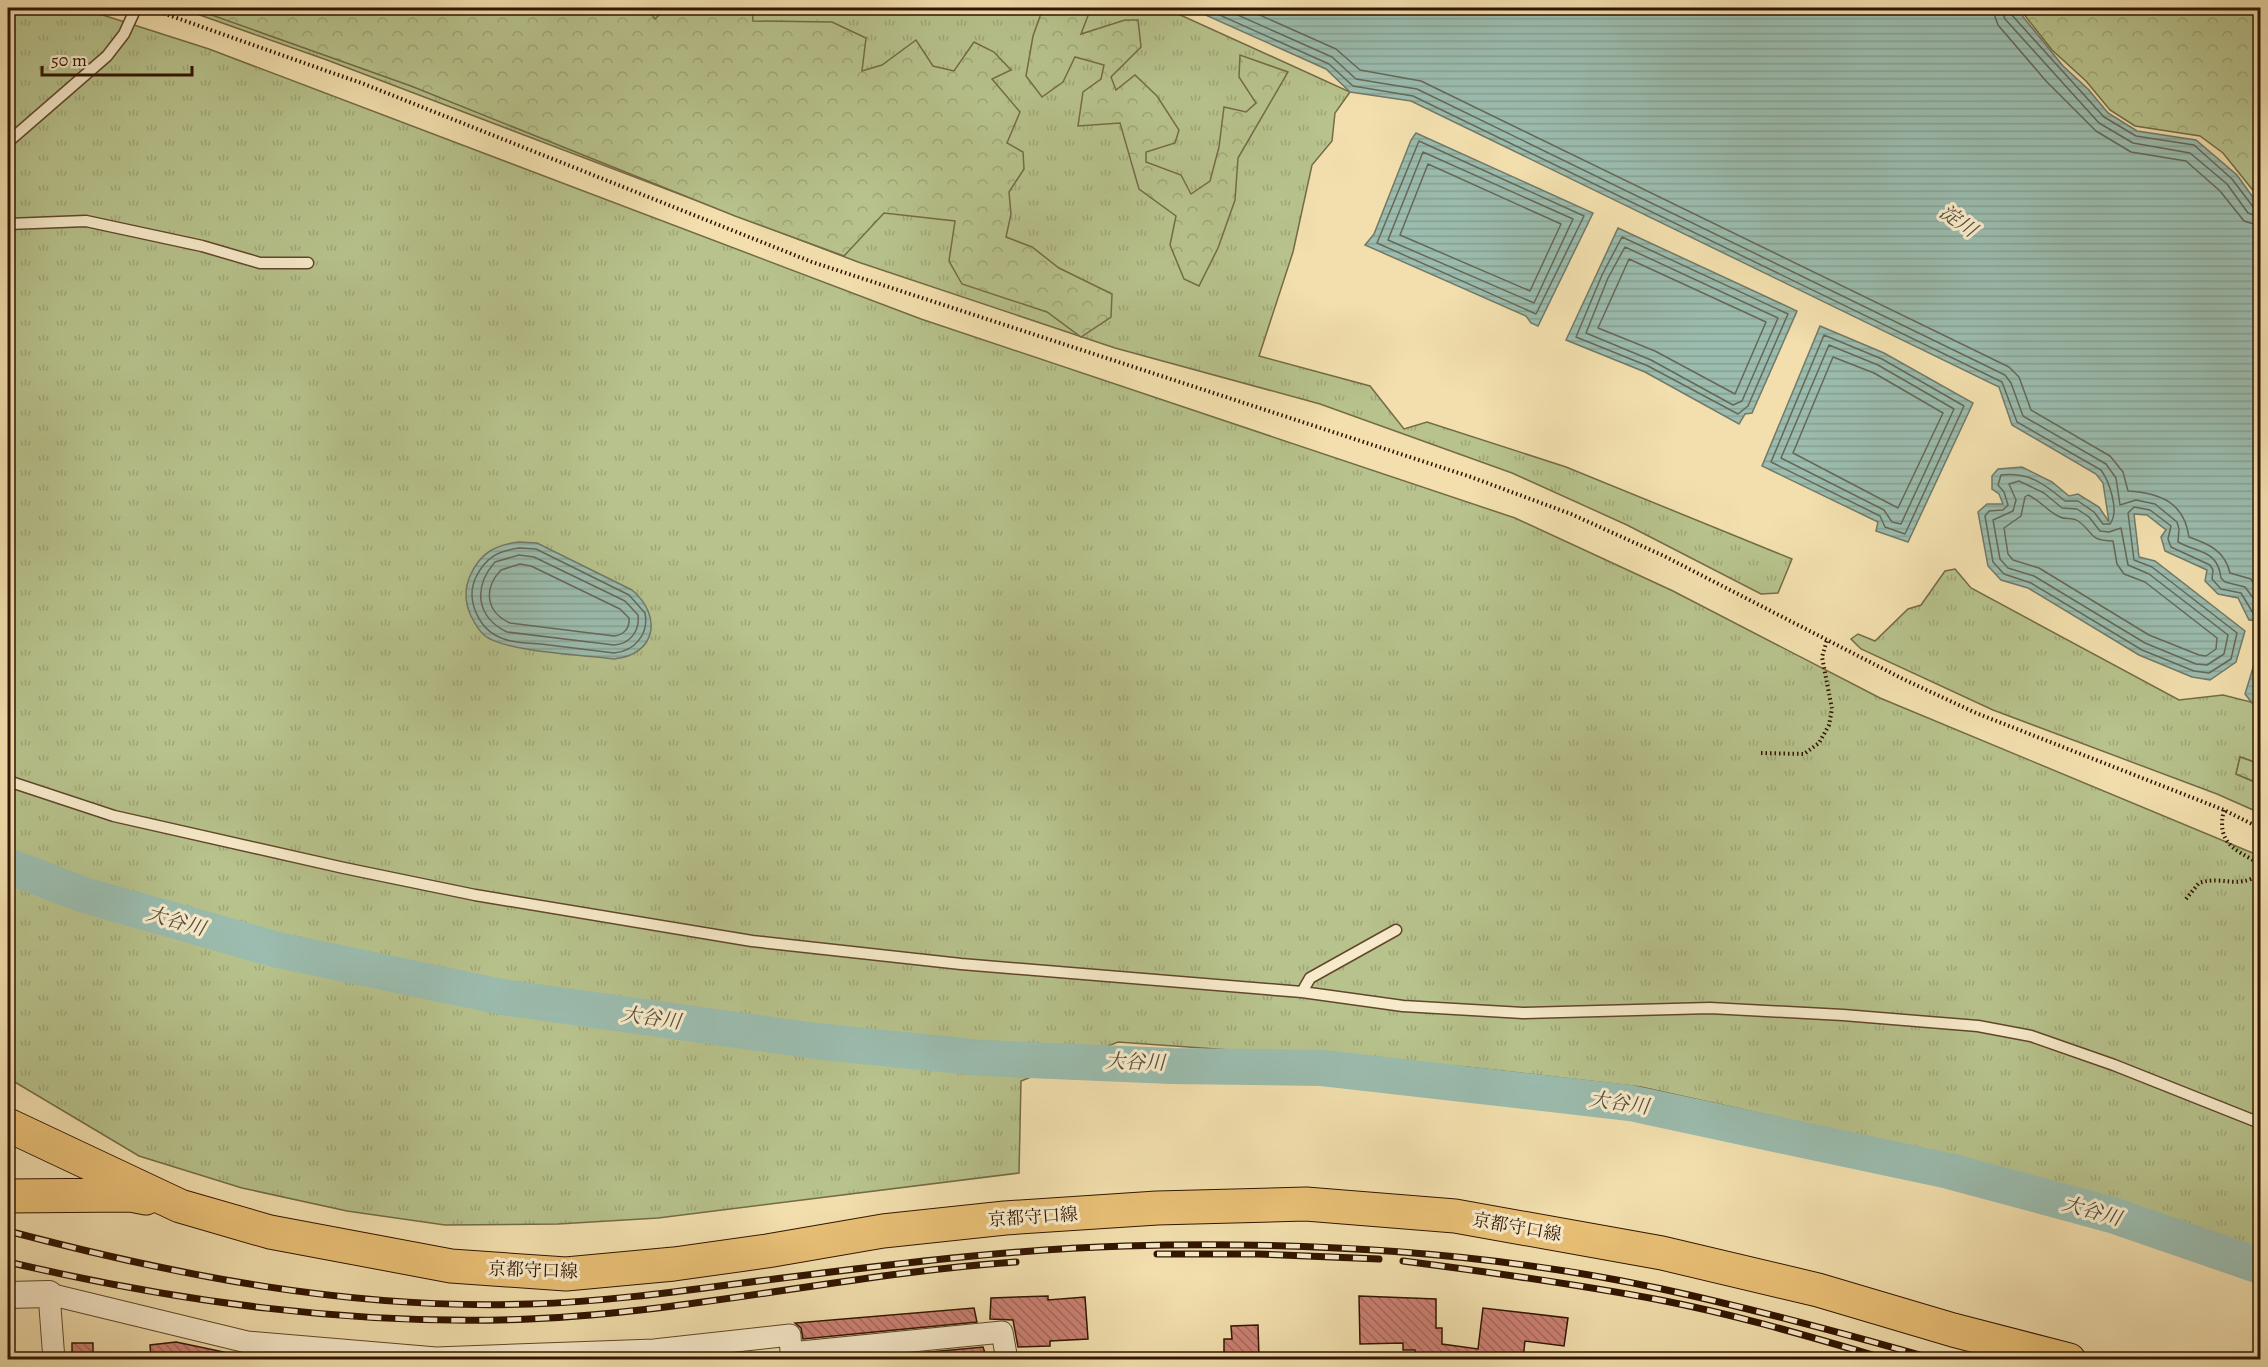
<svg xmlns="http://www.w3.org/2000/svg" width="2268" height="1367" font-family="Alegreya,'Noto Serif JP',serif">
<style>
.grass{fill:url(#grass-tufts);stroke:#746b46;stroke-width:1.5}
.forest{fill:url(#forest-crowns);stroke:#746b46;stroke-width:1.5}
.water{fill:url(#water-rules);stroke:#717968;stroke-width:1.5}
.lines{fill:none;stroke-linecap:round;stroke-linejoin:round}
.shore{stroke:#666857;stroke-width:1.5}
.river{stroke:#9bbcae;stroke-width:36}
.building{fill:url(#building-back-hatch);stroke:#311400;stroke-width:1.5}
.service-casing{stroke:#61472b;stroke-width:13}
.minor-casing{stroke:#61472b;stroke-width:23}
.tertiary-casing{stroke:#61472b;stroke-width:28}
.primary-casing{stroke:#311400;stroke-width:35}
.path{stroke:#311400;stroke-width:4;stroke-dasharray:1.5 3;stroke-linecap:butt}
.service{stroke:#f7eaca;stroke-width:10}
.minor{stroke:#f7eaca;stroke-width:21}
.tertiary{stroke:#f7eaca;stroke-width:26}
.primary{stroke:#e9c076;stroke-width:33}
.rail-casing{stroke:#311400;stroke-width:7}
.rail{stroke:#f7eaca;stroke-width:4.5;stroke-dasharray:14;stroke-linecap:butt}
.labels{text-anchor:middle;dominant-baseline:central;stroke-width:6;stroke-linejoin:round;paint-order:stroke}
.street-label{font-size:18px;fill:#311400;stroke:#f7eaca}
.water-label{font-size:20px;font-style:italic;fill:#564f3d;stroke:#f7eaca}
</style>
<defs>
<pattern id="grass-tufts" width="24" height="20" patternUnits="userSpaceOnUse" patternTransform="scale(1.5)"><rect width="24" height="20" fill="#b7c28c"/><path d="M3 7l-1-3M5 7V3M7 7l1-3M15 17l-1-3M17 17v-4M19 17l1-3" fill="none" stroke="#9ea677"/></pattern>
<pattern id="forest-crowns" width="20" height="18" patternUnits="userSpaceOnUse" patternTransform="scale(1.5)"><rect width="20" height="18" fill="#b7c28c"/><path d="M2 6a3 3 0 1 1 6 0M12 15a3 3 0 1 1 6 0" fill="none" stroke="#9ea677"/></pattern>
<pattern id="water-rules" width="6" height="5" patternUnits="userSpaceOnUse" patternTransform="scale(1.5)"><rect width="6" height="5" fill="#9bbcae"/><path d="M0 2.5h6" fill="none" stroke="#86a194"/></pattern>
<pattern id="building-back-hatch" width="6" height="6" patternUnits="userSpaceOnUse" patternTransform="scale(1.5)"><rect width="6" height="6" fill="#cc8173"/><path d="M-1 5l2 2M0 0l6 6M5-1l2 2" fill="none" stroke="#a6685c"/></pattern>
</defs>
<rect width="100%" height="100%" fill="#f2dfad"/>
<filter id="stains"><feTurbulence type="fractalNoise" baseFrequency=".00333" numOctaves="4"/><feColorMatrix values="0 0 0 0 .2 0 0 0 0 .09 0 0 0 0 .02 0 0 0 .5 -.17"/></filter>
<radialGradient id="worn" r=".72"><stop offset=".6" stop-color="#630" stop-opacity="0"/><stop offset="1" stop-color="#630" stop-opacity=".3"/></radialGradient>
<path class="grass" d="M8,8H81L209,49L921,319L1515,518L1673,591L1880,698L2260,856V1251L1979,1162L1641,1087L1466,1067L1118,1042L1021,1081L1019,1173L658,1218L558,1224L445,1225L347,1211L242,1188L139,1156L8,1078Z
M180,8H1165L1350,92L1335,113L1332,141L1312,165L1293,252L1259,356L1370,386L1404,429L1427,422L1566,467L1792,559L1778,593L1761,594L1627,525L1512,473L1320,404L1115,348L858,262L327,60Z
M1955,569L1971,588L2179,700L2223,695L2259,704L2260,764L2240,757L2236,774L2260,784V813L2217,794L1993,710L1861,649L1851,639L1858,634L1875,641L1908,609L1921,605L1945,571Z"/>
<path class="forest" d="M192,8H647L655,19L666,8H752L753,21L832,22L866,38L862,71L882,65L916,40L933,66L954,71L974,42L994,52L1011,70L992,79L1020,112L1007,143L1023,152L1024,169L1009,192L1011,214L1006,237L1032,247L1059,268L1112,294L1111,317L1081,337L1047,312L962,284L949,261L955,221L884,213L844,256L735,216L411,86Z
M1043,8H1100L1089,13L1081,34L1125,20H1138L1141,47L1111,77L1116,90L1135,75L1157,96L1179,130L1175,143L1146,152V162L1181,175L1191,194L1210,181L1219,147L1224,107L1246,112L1256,103L1239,77L1240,55L1288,72L1238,158L1235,200L1218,248L1199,286L1184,279L1170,245L1176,216L1139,189L1120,123L1078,126L1083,92L1101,79L1104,65L1075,57L1063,82L1042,97L1026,76L1033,36Z
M2019,8H2260V199L2223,153L2200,136L2135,126L2110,110L2086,81L2052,50Z
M2240,757L2260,764V784L2236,774Z"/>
<path class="water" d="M1190,8H2010L2020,13L2063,66L2088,89L2108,113L2137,131L2196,140L2237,175L2260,207V621L2249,620L2238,598L2218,594L2205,581L2207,570L2165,551L2161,537L2166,530L2147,515L2134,514L2139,557L2155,561L2245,631L2236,662L2210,680L2192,677L2139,655L2028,588L2001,580L1988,566L1978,512L1987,504H2003L1999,494L1992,489V476L1998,469L2022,467L2052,482L2069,496L2078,494L2099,507L2109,522L2103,483L2096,474L2012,425L1999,387L1411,101L1350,92L1326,69Z
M1416,133L1593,213L1538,326L1531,323L1526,316L1365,245L1374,234L1411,140Z
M1618,228L1797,311L1752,413L1745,414L1739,424L1645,372L1566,340Z
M1820,326L1884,353L1973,403L1908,542L1876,531L1878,522L1762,466Z
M519,542L537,543L632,590C663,616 656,655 614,659C585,655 503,652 484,635C478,630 474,622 471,616C465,603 464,590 470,576C480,553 495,545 519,542Z
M2260,645V713L2245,694Z"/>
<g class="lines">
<path class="shore" d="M1204,8L1329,64L1353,86L1413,96L2002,382L2017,422L2101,470C2109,481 2120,511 2110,524H2103L2094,512L2078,501H2065C2044,484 2030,472 2001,475L1998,485L2004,492L2008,505L2003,510L1989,511L1985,516L1993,562L2004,574L2031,583L2142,650L2194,671L2209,673L2231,659L2237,633L2152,567L2134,560L2128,513L2134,507L2150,510L2171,526L2168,539L2171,547L2210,565L2213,570L2212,579L2221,589L2241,593L2253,613L2260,615
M1222,8L1332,57L1356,79L1417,89L2005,375L2011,383L2023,416L2106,464L2116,478L2120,505L2136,500L2155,504L2177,522L2179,529L2178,542C2198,553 2218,550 2221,578L2225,582L2245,587L2260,607
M1244,8L1336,49L1360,70L1421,81L2009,367L2019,377L2031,410L2110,456L2123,472L2128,491C2160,493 2184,502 2189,537C2209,544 2225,551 2230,573L2251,579L2260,593
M1992,8L1998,25L2046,81L2096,131L2131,152L2186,161L2220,191L2244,221L2260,226
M2001,8L2005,19L2099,123L2133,143L2190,153L2227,184L2248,213L2260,217
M2008,8L2010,13L2104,117L2136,136L2194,145L2232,179L2254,208L2260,210
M1419,141L1584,216L1536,314L1377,243Z
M1423,152L1573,219L1534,303L1388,240Z
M1428,164L1561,224L1530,291L1400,235Z
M1622,237L1788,314L1748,406L1738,414L1648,366L1576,337L1602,275Z
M1625,247L1778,318L1742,401L1733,405L1651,360L1586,333L1608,278Z
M1629,259L1766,322L1735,394L1655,351L1598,328Z
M1824,335L1882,359L1964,406L1905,534L1885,527L1880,516L1771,462Z
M1829,345L1878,365L1954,409L1901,524L1892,522L1884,510L1781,458Z
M1833,357L1874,373L1943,413L1898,508L1793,453Z
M2019,481L2044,493L2062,508L2077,509L2089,517L2100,531L2109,532L2121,528L2128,565L2149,574L2228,635L2224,654L2207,665L2196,664L2145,643L2034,576L2008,568L2000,559L1993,520L2013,511L2016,500L2009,484Z
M2028,495C2040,500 2048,512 2060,517C2066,520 2072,517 2078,521C2095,532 2086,540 2113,541L2117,564L2124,574L2145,582L2217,638L2216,649L2206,656L2199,655L2149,635L2039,568L2013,560L2008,554L2004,528L2021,516L2025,497Z
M519,548L536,549L629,595L645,613C649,634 635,651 614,653C590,650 565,647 541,644C529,643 515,643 504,639C479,631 465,600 476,577C486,557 498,551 519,548Z
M519,555L534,557L625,601L638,615C640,631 630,644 614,645L507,632C476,617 473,587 495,562Z
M520,564L531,566L620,609L629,618C630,628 624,635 614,636L510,623C486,612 483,589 501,570Z"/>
<path class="river" d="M8,866L84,895L278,950L502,997L815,1041L982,1058L1172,1066L1322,1068L1630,1103L1949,1171L2112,1215L2260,1266"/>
</g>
<path class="building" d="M1048,1296V1300L1085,1297L1088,1339L1050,1341V1346L1018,1347L1013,1320L990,1319L991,1298Z
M1359,1296L1436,1299V1328H1442V1344L1478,1349L1483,1308L1568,1318L1564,1346L1525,1341L1523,1359H1416L1415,1350H1403V1343L1360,1344Z
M974,1308L977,1322L803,1339L801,1328L795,1323Z
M1258,1325L1259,1359H1224V1339H1232L1231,1326Z
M176,1342L224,1352L223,1359H151L150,1345Z
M72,1343H93V1359H72Z
M983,1347L987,1359H854Z"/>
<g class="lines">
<defs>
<path id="service" d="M8,142L107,56L124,34L136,8
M8,224L86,221L202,246L260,263H308
M8,781L114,816L344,868L475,895L752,941L961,964L1302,992L1403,1006L1523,1013L1710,1008L1843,1015L1978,1026L2031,1036L2114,1065L2260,1123
M1302,992L1310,978L1396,930
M247,1342L248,1360"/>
<path id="minor" d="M54,1360L49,1294L247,1342L436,1358L654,1350L790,1335L791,1353L1002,1332L1007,1360"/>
<path id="tertiary" d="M8,1295L49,1294"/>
<path id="primary" d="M8,1125L180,1206L270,1232L451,1266L566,1274L674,1264L767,1251L883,1231L1005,1218L1157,1208L1306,1204L1455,1216L1662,1253L1818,1290L1953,1330L2069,1360
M8,1196L131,1195L146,1198"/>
</defs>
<use href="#service" class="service-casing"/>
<use href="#minor" class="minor-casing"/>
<use href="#tertiary" class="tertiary-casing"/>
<use href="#primary" class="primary-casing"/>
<path class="path" d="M151,9L364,84L812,262L1471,477L1571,514L1664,556L1903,679L1976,713L2224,810L2260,828
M1761,753L1804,754L1819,743L1829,725L1832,709L1822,657L1827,640
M2224,810C2216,842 2234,850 2259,863L2260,867
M2186,899L2199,883C2224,875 2236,890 2260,874"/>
<use href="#service" class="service"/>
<use href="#minor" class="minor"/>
<use href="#tertiary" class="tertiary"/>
<use href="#primary" class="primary"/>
<defs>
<path id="rail" d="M8,1231C178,1276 352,1310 530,1304C599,1302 667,1293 735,1284C864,1268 994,1250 1125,1246C1304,1241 1486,1251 1662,1289C1754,1309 1846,1334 1937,1360
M1157,1254H1258L1379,1259
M1403,1261C1489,1272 1575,1284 1660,1300C1738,1315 1814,1338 1890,1360
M8,1262C179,1302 352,1326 529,1319C693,1312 853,1273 1016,1262"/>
</defs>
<use href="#rail" class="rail-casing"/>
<use href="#rail" class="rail"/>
</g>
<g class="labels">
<g class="street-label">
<text transform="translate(1033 1217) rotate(-4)">京都守口線</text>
<text transform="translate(1517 1227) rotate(10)">京都守口線</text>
<text transform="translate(533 1270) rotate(2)">京都守口線</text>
</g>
<g class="water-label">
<text transform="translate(1958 221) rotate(35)">淀川</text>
<text transform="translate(176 921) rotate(16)">大谷川</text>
<text transform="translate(651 1018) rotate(8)">大谷川</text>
<text transform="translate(1135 1062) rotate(2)">大谷川</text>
<text transform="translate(1619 1103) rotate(8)">大谷川</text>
<text transform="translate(2092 1211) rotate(16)">大谷川</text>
</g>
</g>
<rect width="2268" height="1367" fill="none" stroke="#f2dfad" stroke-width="30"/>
<rect x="9" y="9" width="2250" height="1349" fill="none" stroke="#311400" stroke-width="3"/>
<rect x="15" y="15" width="2238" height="1337" fill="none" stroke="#311400" stroke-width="1.5"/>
<path d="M42 66v9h150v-9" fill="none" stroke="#311400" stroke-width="3"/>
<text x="51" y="66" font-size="18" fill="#311400" stroke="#f7eaca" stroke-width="4.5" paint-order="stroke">50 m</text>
<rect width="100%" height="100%" filter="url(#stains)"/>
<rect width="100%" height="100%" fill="url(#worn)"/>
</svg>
